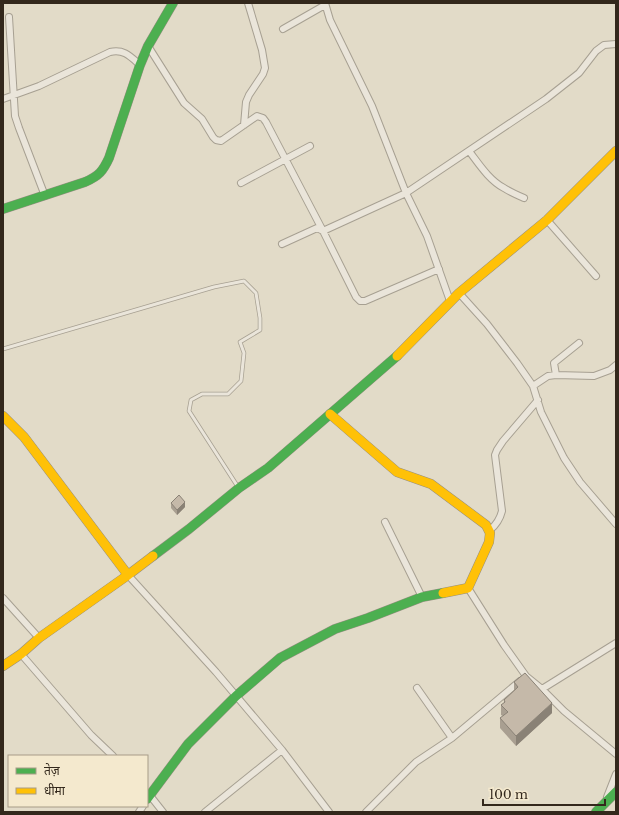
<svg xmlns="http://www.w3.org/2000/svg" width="619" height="815" font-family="'Libre Baskerville','Noto Sans Devanagari',serif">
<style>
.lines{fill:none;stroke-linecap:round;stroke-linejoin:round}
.lane-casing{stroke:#a7a092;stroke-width:4.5}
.street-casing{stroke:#a7a092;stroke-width:8}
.fast-casing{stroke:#968f82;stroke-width:10}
.slow-casing{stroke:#968f82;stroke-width:10}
.lane{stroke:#eae5da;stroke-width:3}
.street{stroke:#eae5da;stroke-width:6}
.fast{stroke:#4caf50;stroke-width:9}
.slow{stroke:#ffc107;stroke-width:9}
.wall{fill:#a99f91}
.shaded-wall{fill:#8a8276}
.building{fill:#c5b9a9;stroke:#8a8276}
</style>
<rect width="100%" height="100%" fill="#e2dbc8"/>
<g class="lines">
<defs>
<path id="lane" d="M3,349L214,287L244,281L256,293L260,318V330L240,342L244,353L241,381L228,394H202L191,400L189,411L238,487"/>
<path id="street" d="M325,3L330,20L372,106L406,193L427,236L450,301
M9,17L15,116L19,128L45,196
M283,29L325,5
M148,46L184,103L202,119L213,137L216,140L221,141L257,116L263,118L266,122L323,231L356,297L360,301H365L439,269
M3,99L39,86L110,52C124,49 130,56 140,65
M244,125L246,102L249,95L263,74L265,68L262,50L248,3
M469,151C479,164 489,180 504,188C510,192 517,195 524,198
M241,183L310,146
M547,220L596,276
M282,244L317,228L323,231L406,193L546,99L579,73L596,51L604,45L616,44
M459,293L487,324L517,363L533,386L541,412L564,458L580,482L616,524
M556,375L554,363L579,343
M533,386L548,376L556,375L594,376L610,370L616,365
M385,522L422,597
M490,530C496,525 500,519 502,511L495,455L497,450L503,441L538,400
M128,575L216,672L282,750L329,812
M468,588L504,645L526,676L542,689L564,711L616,754
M3,598L39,638
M21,654L91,735L113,756
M417,688L452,738
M542,689L616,643
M148,793L163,812
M607,797L616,774
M139,812L143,806
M205,812L282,750
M366,812L416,762L452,738L520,681"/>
<path id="fast" d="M3,209L85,182C99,176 103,171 109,158L140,65L148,46L173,3
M153,556L189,529L239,488L268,468L397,356
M147,799L188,744L236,696L280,658L335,629L368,618L422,597L443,593
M596,812L616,792"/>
<path id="slow" d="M397,356L459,293L547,220L616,151
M330,414L397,472L431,484L486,525L490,533L489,542L468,588L443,593
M3,416L24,437L128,575
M3,666L21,654L39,638L128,575L153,556"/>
</defs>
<use href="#lane" class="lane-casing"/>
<use href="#street" class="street-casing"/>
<use href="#fast" class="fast-casing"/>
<use href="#slow" class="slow-casing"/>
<use href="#lane" class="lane"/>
<use href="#street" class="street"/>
<use href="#fast" class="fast"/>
<use href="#slow" class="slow"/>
</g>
<path class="wall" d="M171,503L185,507L177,515L171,508Z
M514,682L552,713L516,746L500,728V718L503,716L501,715V705L504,703V700L514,691Z"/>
<path class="shaded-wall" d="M185,502V507L177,515V510Z
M552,703V713L516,746V736Z"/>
<path class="building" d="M179,495L185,502L177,510L171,503Z
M525,673L552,703L516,736L500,718L508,712L501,705L505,702L504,700L518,687L514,682Z"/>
<rect width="619" height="815" fill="none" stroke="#33281c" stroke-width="8"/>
<rect x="8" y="755" width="140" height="52" fill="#f4e9ce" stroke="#a79c87"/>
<rect x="16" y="768" width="20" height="6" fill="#4caf50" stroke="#a79c87"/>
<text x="44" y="775" font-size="12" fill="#33281c">तेज़</text>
<rect x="16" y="788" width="20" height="6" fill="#ffc107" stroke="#a79c87"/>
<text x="44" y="795" font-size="12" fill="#33281c">धीमा</text>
<path d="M483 799v6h122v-6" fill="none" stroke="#33281c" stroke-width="2"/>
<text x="489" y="799" font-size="12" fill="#33281c" stroke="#f4e9ce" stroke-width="3" paint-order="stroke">100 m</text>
</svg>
